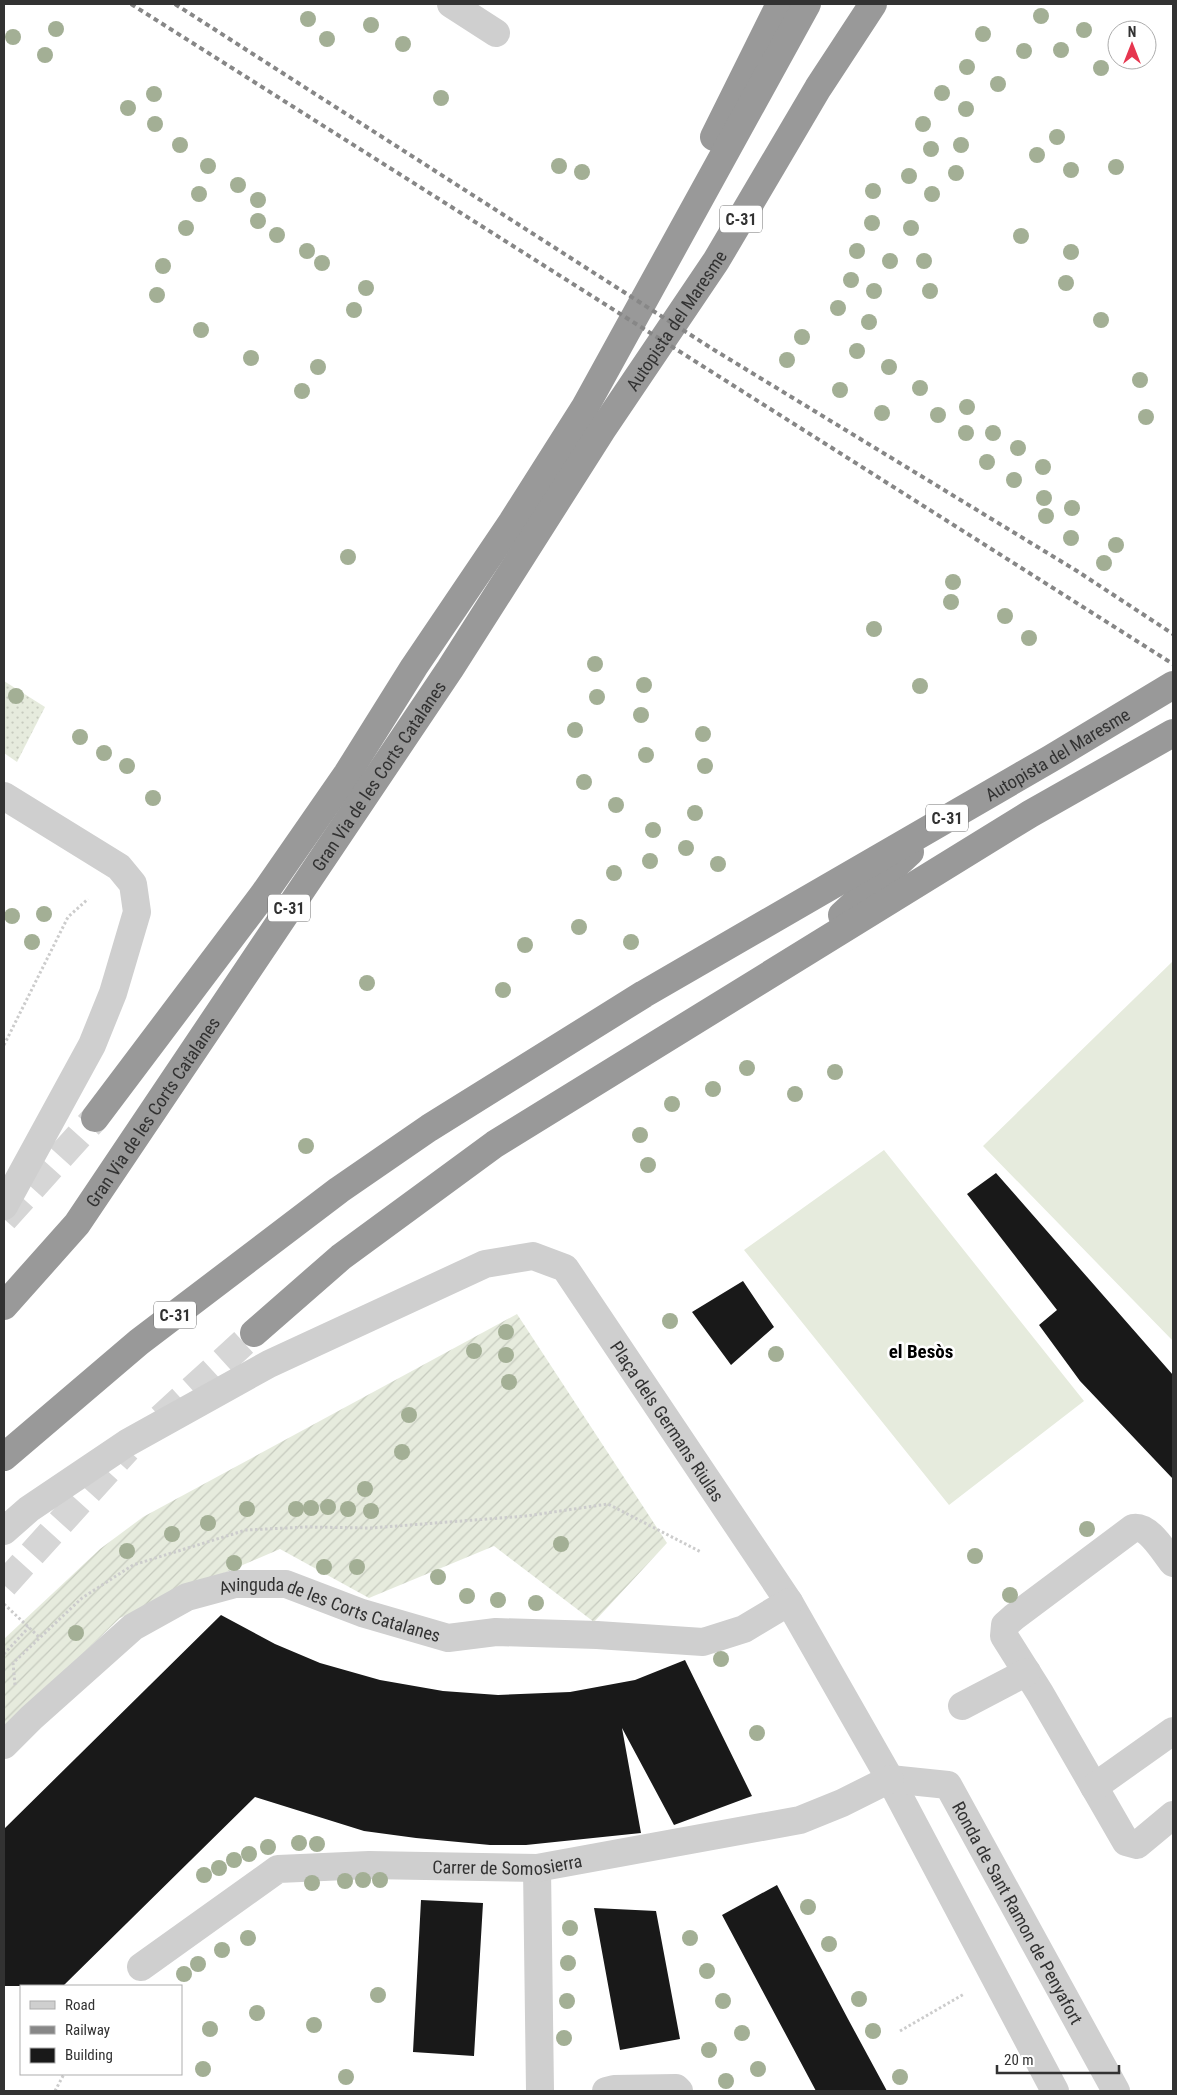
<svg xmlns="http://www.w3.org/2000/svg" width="1177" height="2095" font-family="'Roboto Condensed',sans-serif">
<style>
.grass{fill:url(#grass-dots)}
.garden{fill:url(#garden-furrows)}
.pitch{fill:#e6ebdd}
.building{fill:#191919}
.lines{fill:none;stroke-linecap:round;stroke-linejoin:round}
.highway-tunnel{stroke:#d6d6d6;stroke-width:28;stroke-dasharray:28 14;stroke-linecap:butt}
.path{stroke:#ccc;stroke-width:3;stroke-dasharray:2.5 2.5;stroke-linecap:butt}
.minor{stroke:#cfcfcf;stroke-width:28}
.highway{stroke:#999;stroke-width:28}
.rail{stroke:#878787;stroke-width:4;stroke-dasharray:5 4;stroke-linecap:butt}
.tree{fill:#a3af95}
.labels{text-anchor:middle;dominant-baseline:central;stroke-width:5;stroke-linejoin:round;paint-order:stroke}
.shield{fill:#fff;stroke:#707070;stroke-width:1}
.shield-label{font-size:16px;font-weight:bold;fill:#323232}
.street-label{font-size:18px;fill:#323232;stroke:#fff}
.neighbourhood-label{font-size:19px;font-weight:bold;fill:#000;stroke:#fff}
</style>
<defs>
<pattern id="grass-dots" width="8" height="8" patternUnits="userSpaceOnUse" patternTransform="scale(1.25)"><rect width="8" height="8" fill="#e6ebdd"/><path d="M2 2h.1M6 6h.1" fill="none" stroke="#c6cabe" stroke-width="1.8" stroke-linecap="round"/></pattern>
<pattern id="garden-furrows" width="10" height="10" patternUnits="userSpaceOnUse" patternTransform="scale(1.25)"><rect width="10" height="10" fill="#e6ebdd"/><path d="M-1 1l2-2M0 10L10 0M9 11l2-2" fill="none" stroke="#c6cabe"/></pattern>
</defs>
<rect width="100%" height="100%" fill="#fff"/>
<path class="grass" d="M4,681L45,707L17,762L4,753Z"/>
<path class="garden" d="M517,1314L667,1543L594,1622L494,1546L369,1598L280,1549L120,1618L4,1730V1639L100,1549L143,1517Z"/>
<path class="pitch" d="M1173,961V1341L983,1146Z
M884,1150L1084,1401L949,1505L744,1250Z"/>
<path class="building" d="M996,1173L1173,1375V1479L1080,1381L1039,1325L1057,1310L967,1194Z
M743,1281L774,1327L731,1365L692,1312Z
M221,1615L275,1644L320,1663L380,1680L443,1691L498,1695L570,1692L635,1680L685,1660L752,1796L674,1825L622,1728L641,1833L526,1845H490L416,1838L364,1831L255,1797L63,1986H4V1829Z
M777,1885L848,2019L887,2091H816L722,1915Z
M421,1900L483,1903L474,2056L413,2052Z
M594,1908L656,1911L680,2039L620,2050Z"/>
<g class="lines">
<path class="highway-tunnel" d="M4,1219L95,1118
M161,1418L254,1333
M4,1585L127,1449"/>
<path class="path" d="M4,1045L68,917L88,899
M4,1604L40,1638
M4,1654L29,1627
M15,1685L13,1663L82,1598L133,1565L246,1530L306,1527L371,1528L526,1516L608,1504L701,1552
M900,2031L964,1994
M55,2091L64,2074"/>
<g class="minor">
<path d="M451,4L496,33"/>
<path d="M4,796L119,867L133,884L137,912L113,993L92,1045L4,1206"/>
<path id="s1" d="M4,1531L29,1509L127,1443L269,1364L485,1264L533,1256L565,1268L789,1602L890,1779L1055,2091"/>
<path d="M1173,1563C1164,1552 1149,1525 1133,1528L1014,1617L1005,1625L1004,1636L1040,1693L1126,1842L1137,1845L1173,1815"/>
<path d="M962,1706L1027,1672"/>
<path id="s2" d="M4,1745L31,1718L133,1627L187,1597L235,1584H286L362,1613L448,1638L496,1632L597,1635L703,1642L744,1629L789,1602"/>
<path id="s3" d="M890,1779L948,1785L1116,2091"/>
<path d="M1094,1787L1173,1731"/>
<path d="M537,1868L540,2091"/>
<path id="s4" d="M141,1967L278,1869L369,1865L537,1868L800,1820L842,1803L890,1779"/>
<path d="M606,2091L614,2089L676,2088L679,2091"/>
</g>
<g class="highway">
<path d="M714,137L780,4"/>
<path d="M842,915L910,852"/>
<path d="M95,1118L263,895L347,774L414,667L512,522L585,407L807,4"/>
<path id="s5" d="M4,1306L77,1224L450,669L602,430L716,261L818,88L873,4"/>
<path d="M254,1333L341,1257L495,1144L1030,814L1173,733"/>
<path id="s6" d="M4,1457L139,1342L339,1190L429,1128L644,994L1050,759L1173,685"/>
</g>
<path class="rail" d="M131,4L1173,664
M175,4L711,348L1077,571L1173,634"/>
</g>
<g class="tree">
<circle cx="1041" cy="16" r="8"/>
<circle cx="308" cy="19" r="8"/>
<circle cx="371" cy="25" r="8"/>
<circle cx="56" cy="29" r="8"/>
<circle cx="1084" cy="30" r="8"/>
<circle cx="983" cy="34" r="8"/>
<circle cx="13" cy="37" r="8"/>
<circle cx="327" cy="39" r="8"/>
<circle cx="403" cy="44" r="8"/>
<circle cx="1061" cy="50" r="8"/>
<circle cx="1024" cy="51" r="8"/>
<circle cx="45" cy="55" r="8"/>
<circle cx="967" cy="67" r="8"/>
<circle cx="1101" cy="68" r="8"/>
<circle cx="998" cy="84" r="8"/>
<circle cx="942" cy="93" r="8"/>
<circle cx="154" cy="94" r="8"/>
<circle cx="441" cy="98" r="8"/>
<circle cx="128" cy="108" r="8"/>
<circle cx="966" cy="109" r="8"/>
<circle cx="155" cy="124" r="8"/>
<circle cx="923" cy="124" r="8"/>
<circle cx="1057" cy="137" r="8"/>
<circle cx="180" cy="145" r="8"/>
<circle cx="961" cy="145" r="8"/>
<circle cx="931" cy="149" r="8"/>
<circle cx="1037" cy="155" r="8"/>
<circle cx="208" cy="166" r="8"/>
<circle cx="559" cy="166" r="8"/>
<circle cx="1116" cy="167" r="8"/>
<circle cx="1071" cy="170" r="8"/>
<circle cx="582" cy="172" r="8"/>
<circle cx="956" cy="173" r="8"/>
<circle cx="909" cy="176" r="8"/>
<circle cx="238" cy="185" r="8"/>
<circle cx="873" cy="191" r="8"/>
<circle cx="199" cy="194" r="8"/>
<circle cx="932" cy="194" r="8"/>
<circle cx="258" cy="200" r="8"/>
<circle cx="258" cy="221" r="8"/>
<circle cx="872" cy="223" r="8"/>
<circle cx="186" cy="228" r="8"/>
<circle cx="911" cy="228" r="8"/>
<circle cx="277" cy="235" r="8"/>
<circle cx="1021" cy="236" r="8"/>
<circle cx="307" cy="251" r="8"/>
<circle cx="857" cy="251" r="8"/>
<circle cx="1071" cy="252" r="8"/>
<circle cx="890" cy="261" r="8"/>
<circle cx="924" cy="261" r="8"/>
<circle cx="322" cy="263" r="8"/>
<circle cx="163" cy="266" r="8"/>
<circle cx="851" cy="280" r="8"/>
<circle cx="1066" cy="283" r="8"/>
<circle cx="366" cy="288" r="8"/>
<circle cx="874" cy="291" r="8"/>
<circle cx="930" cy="291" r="8"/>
<circle cx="157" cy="295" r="8"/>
<circle cx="838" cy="308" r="8"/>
<circle cx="354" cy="310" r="8"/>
<circle cx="1101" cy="320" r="8"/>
<circle cx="869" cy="322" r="8"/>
<circle cx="201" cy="330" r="8"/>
<circle cx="802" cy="337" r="8"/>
<circle cx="857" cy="351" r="8"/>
<circle cx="251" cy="358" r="8"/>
<circle cx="787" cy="360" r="8"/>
<circle cx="318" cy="367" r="8"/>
<circle cx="889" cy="367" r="8"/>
<circle cx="1140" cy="380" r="8"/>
<circle cx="920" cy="388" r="8"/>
<circle cx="840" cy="390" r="8"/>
<circle cx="302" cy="391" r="8"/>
<circle cx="967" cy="407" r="8"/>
<circle cx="882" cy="413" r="8"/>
<circle cx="938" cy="415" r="8"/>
<circle cx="1146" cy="417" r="8"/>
<circle cx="966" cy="433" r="8"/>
<circle cx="993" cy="433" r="8"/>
<circle cx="1018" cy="448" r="8"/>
<circle cx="987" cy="462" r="8"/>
<circle cx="1043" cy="467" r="8"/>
<circle cx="1014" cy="480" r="8"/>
<circle cx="1044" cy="498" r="8"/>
<circle cx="1072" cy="508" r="8"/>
<circle cx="1046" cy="516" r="8"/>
<circle cx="1071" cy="538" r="8"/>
<circle cx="1116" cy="545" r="8"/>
<circle cx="348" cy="557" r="8"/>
<circle cx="1104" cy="563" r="8"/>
<circle cx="953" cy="582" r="8"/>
<circle cx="951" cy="602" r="8"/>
<circle cx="1005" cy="616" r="8"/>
<circle cx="874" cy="629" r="8"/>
<circle cx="1029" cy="638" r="8"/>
<circle cx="595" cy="664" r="8"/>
<circle cx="644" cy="685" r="8"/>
<circle cx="920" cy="686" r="8"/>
<circle cx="16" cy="696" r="8"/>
<circle cx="597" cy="697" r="8"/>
<circle cx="641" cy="715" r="8"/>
<circle cx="575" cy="730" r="8"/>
<circle cx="703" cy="734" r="8"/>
<circle cx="80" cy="737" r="8"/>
<circle cx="104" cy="753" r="8"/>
<circle cx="646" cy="755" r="8"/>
<circle cx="127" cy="766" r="8"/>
<circle cx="705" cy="766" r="8"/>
<circle cx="584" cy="782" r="8"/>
<circle cx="153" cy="798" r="8"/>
<circle cx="616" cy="805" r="8"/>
<circle cx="695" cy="813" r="8"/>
<circle cx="653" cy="830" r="8"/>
<circle cx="686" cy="848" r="8"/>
<circle cx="650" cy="861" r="8"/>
<circle cx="718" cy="864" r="8"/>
<circle cx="614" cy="873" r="8"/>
<circle cx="44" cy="914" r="8"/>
<circle cx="12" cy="916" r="8"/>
<circle cx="579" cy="927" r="8"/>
<circle cx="32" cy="942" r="8"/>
<circle cx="631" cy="942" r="8"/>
<circle cx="525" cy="945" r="8"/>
<circle cx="367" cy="983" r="8"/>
<circle cx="503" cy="990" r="8"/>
<circle cx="747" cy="1068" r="8"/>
<circle cx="835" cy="1072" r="8"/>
<circle cx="713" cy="1089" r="8"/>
<circle cx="795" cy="1094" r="8"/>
<circle cx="672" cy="1104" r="8"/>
<circle cx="640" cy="1135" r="8"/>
<circle cx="306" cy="1146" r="8"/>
<circle cx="648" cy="1165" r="8"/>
<circle cx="670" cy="1321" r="8"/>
<circle cx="506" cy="1332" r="8"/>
<circle cx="474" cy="1351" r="8"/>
<circle cx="776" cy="1354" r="8"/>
<circle cx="506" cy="1355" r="8"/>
<circle cx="509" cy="1382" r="8"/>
<circle cx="409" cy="1415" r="8"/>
<circle cx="402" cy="1452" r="8"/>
<circle cx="365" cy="1489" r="8"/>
<circle cx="328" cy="1507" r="8"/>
<circle cx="311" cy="1508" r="8"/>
<circle cx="247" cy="1509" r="8"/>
<circle cx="296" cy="1509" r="8"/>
<circle cx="348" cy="1509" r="8"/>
<circle cx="371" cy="1511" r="8"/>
<circle cx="208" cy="1523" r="8"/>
<circle cx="1087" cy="1529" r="8"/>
<circle cx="172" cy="1534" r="8"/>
<circle cx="561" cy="1544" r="8"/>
<circle cx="127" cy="1551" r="8"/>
<circle cx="975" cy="1556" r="8"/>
<circle cx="234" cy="1563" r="8"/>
<circle cx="324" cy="1567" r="8"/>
<circle cx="357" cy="1567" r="8"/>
<circle cx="438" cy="1577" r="8"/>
<circle cx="1010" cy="1595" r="8"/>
<circle cx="467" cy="1596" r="8"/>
<circle cx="498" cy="1600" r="8"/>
<circle cx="536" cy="1603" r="8"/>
<circle cx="76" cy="1633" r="8"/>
<circle cx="721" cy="1659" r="8"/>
<circle cx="757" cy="1733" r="8"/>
<circle cx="299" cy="1843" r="8"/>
<circle cx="317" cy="1844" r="8"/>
<circle cx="268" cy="1847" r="8"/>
<circle cx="249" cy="1854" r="8"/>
<circle cx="234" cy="1860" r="8"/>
<circle cx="219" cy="1868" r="8"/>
<circle cx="204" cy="1875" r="8"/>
<circle cx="363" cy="1880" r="8"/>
<circle cx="380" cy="1880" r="8"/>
<circle cx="345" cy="1881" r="8"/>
<circle cx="312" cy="1883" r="8"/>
<circle cx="808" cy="1907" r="8"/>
<circle cx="570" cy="1928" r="8"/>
<circle cx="248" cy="1938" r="8"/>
<circle cx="690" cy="1938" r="8"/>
<circle cx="829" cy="1944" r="8"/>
<circle cx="222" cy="1950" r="8"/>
<circle cx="568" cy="1963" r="8"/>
<circle cx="198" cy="1964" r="8"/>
<circle cx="707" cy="1971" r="8"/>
<circle cx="184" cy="1974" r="8"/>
<circle cx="378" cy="1995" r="8"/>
<circle cx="859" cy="1999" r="8"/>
<circle cx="567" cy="2001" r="8"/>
<circle cx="723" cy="2001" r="8"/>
<circle cx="257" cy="2013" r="8"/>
<circle cx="314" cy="2025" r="8"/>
<circle cx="210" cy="2029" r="8"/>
<circle cx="873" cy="2031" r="8"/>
<circle cx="742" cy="2033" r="8"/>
<circle cx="564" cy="2038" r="8"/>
<circle cx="709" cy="2050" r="8"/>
<circle cx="203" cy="2069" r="8"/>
<circle cx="758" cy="2069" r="8"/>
<circle cx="346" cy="2077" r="8"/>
<circle cx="900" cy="2077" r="8"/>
<circle cx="726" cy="2081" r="8"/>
</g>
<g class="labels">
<g class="shield">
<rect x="720" y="205.5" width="42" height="27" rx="4"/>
<rect x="926" y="804.5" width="42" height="27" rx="4"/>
<rect x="268" y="894.5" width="42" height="27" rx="4"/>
<rect x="154" y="1301.5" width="42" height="27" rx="4"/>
</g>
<g class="shield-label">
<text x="741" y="219">C-31</text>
<text x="947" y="818">C-31</text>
<text x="289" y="908">C-31</text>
<text x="175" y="1315">C-31</text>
</g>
<g class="street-label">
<text stroke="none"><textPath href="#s5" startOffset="1194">Autopista del Maresme</textPath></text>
<text stroke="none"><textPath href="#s6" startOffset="1269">Autopista del Maresme</textPath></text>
<text stroke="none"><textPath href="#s5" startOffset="650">Gran Via de les Corts Catalanes</textPath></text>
<text stroke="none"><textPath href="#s5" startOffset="245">Gran Via de les Corts Catalanes</textPath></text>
<text stroke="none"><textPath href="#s1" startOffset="819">Plaça dels Germans Riulas</textPath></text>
<text stroke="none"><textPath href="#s2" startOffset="385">Avinguda de les Corts Catalanes</textPath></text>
<text stroke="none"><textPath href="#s4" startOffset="398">Carrer de Somosierra</textPath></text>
<text stroke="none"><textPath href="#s3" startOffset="204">Ronda de Sant Ramon de Penyafort</textPath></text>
</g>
<g class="neighbourhood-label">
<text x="921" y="1351">el Besòs</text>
</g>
</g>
<rect width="1177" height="2095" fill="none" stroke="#323232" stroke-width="10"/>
<rect x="20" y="1985" width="162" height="90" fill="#ffffff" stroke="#adadad"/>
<rect x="30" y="2001" width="25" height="8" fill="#cfcfcf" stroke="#adadad"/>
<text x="65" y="2010" font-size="15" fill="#323232">Road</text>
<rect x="30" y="2026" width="25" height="8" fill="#878787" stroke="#adadad"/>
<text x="65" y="2035" font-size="15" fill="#323232">Railway</text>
<rect x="30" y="2048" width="25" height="15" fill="#191919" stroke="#adadad"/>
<text x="65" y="2060" font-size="15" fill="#323232">Building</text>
<g transform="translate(1132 45)"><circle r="24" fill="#ffffff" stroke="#adadad"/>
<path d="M0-4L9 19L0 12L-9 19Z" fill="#e6364f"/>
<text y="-8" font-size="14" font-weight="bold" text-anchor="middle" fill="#323232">N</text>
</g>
<path d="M997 2065v8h122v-8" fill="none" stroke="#323232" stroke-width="2.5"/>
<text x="1004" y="2065" font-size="15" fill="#323232" stroke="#ffffff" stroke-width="4" paint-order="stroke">20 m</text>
</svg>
